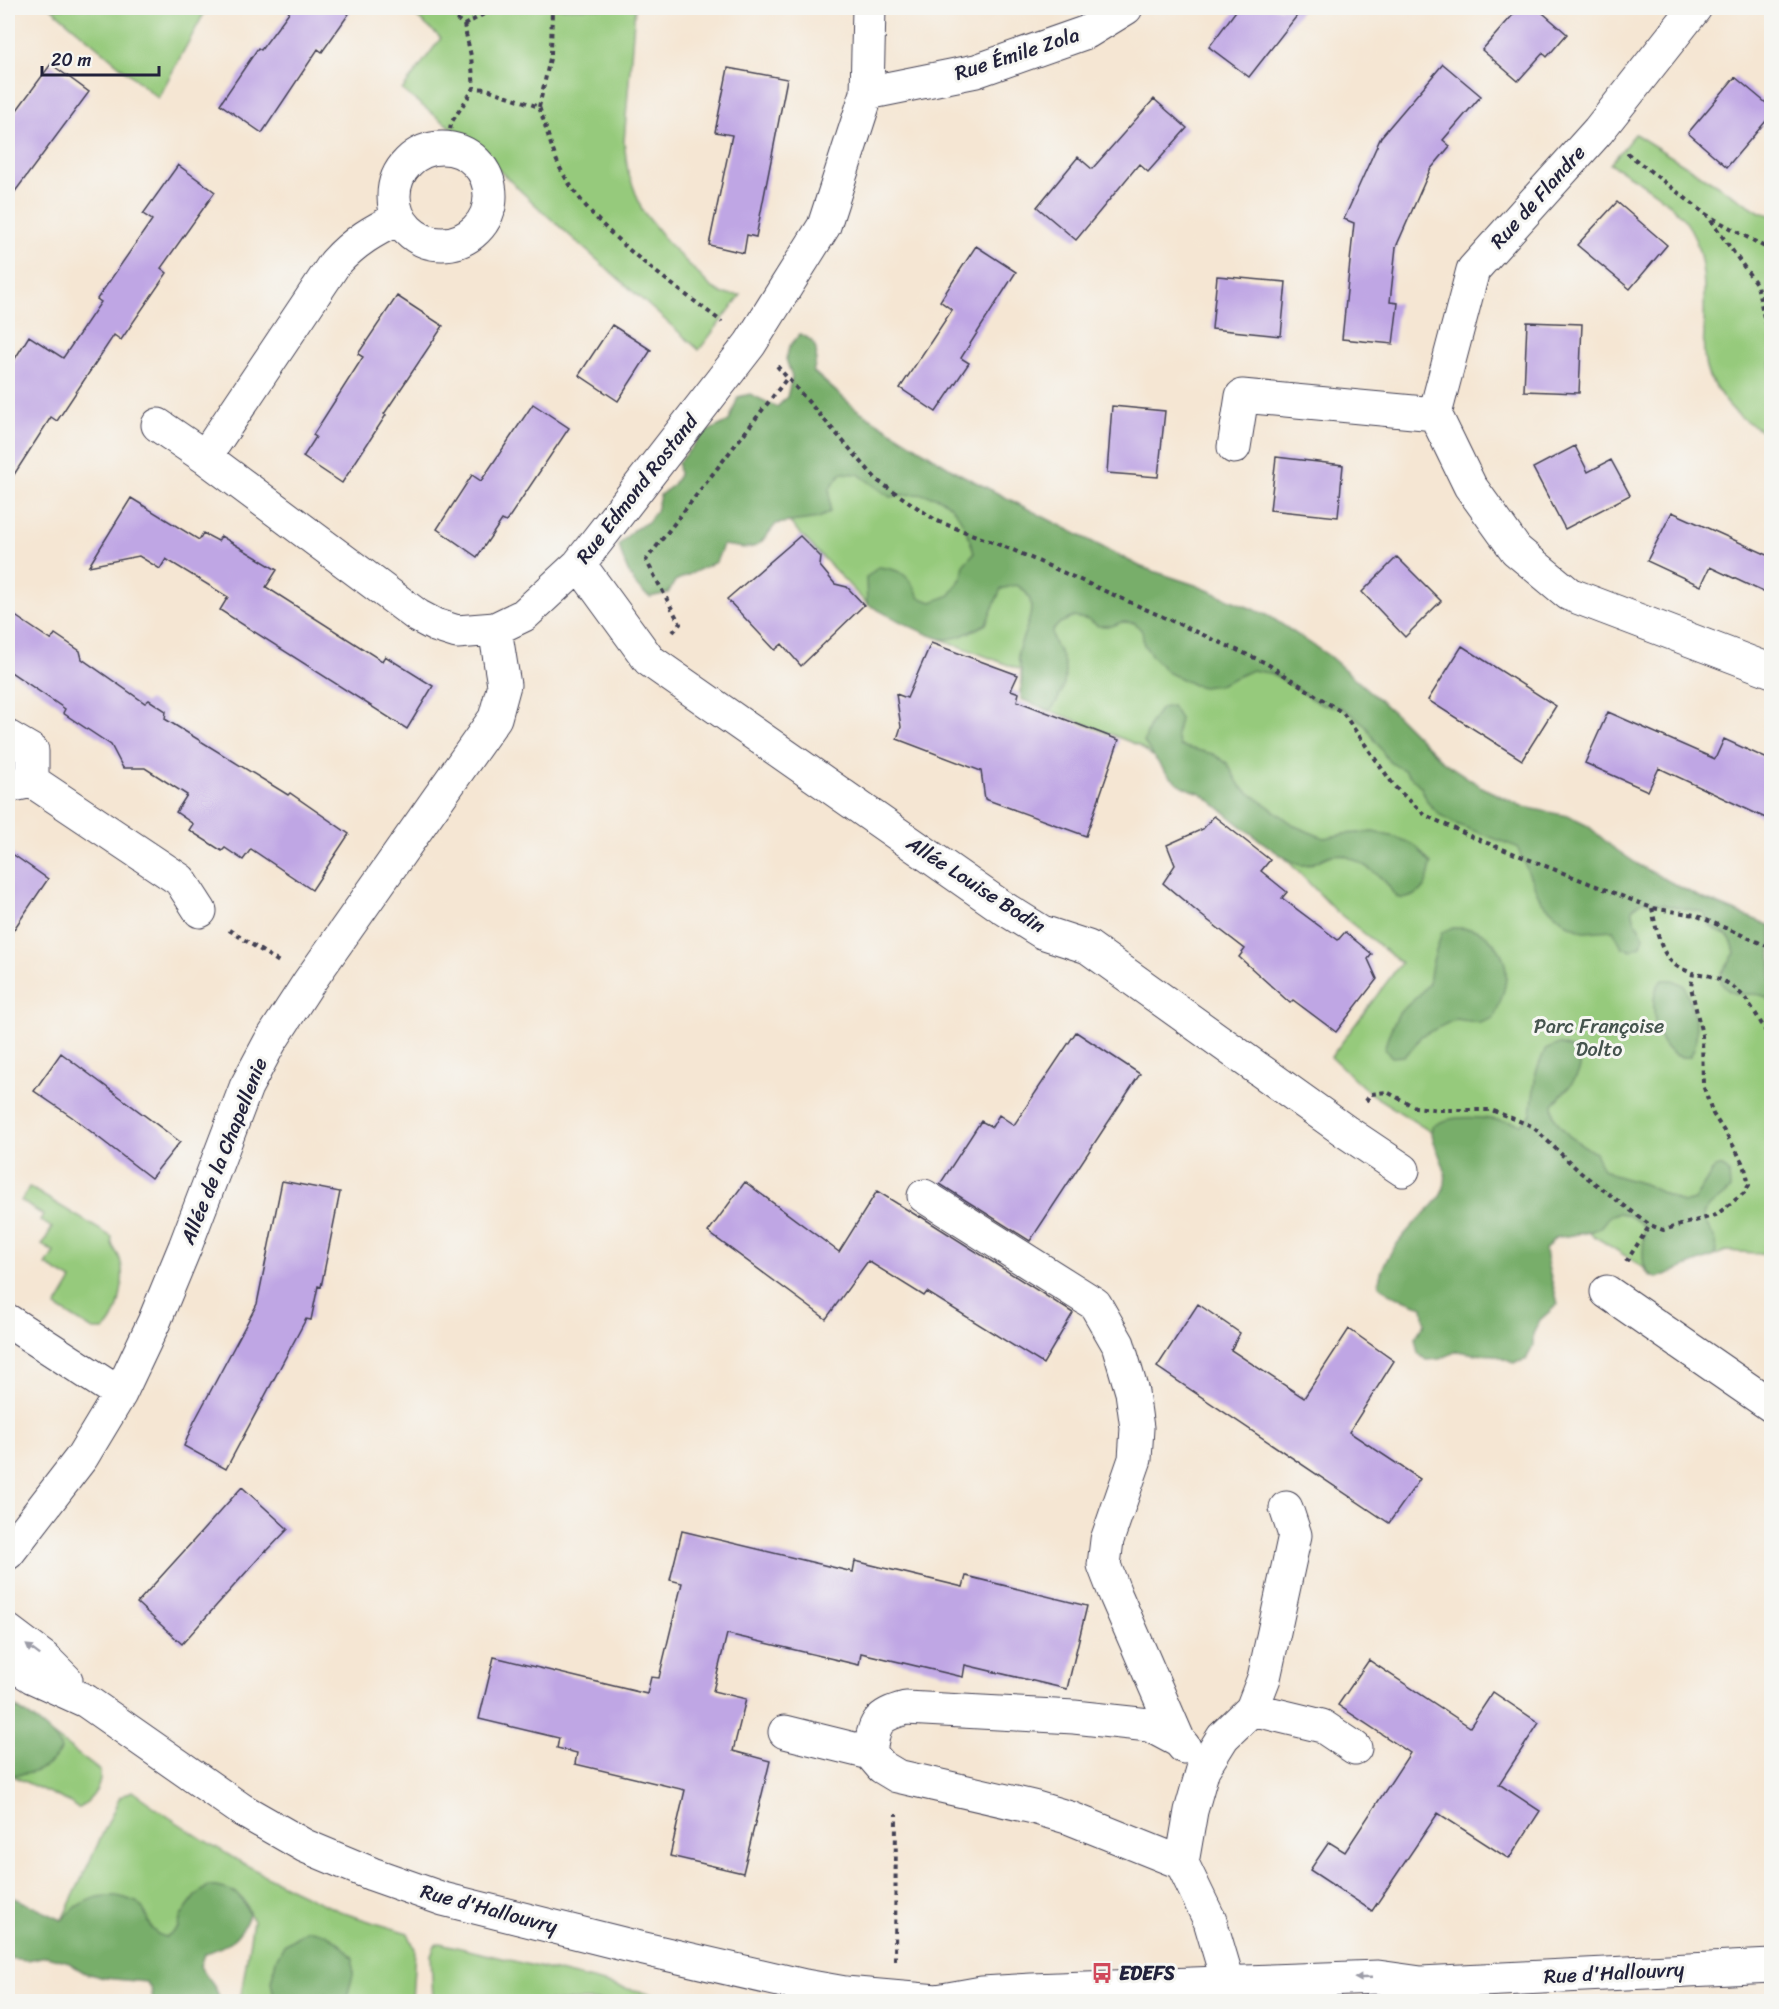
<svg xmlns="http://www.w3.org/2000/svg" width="1779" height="2009" font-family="Sriracha,sans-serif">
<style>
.green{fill:#96ca7b;stroke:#5c765b;stroke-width:1.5}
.forest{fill:#78ae6b;stroke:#4d6853;stroke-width:1.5}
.building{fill:#bfa6e4}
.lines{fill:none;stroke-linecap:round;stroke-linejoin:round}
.minor-casing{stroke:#423f52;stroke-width:35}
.major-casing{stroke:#423f52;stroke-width:35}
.path{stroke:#423f52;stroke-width:4;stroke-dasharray:4.5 4.5;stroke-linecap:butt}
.minor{stroke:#fff;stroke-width:33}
.major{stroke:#fff;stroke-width:33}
.oneway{fill:#9c9ca7}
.labels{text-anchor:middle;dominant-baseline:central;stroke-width:6;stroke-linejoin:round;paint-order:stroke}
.street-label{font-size:20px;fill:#22223b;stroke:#f6f6f2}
.park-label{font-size:20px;fill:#45544e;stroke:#f6f6f2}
.poi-label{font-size:20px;font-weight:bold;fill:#22223b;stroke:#f6f6f2;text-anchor:start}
</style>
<rect width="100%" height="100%" fill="#f6f6f2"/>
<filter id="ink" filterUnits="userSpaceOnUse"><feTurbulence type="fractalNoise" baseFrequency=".0167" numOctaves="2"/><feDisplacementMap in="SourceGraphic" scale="12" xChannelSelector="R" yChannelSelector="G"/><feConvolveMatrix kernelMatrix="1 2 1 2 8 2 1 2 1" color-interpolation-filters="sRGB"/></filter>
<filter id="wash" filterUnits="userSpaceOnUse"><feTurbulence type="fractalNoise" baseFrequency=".008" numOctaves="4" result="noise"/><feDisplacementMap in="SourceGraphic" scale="24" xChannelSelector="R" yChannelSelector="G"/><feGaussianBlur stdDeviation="1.35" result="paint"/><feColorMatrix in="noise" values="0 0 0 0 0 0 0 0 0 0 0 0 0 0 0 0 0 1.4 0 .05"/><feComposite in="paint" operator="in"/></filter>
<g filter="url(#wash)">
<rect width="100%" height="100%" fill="#f5e6d3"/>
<path class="green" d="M51,8H207L158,98Z
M406,8H635L624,142L628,172L642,210L668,243L711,287L723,294L741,295L699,350L542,211L467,140L402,90L441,38Z
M1635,134L1760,212L1771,215V435C1746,423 1732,413 1717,389C1714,384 1709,379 1708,374C1703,360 1703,346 1704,333C1704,300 1707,265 1693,234C1679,204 1638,180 1610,164Z
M813,371L856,409L958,473L1141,567L1195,585L1269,616L1329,656L1394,713L1441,760L1483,788L1699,897L1771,926V1254L1726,1251L1657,1278L1649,1275L1643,1267L1371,1094L1331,1057L1401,963L1336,911L1284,857L1138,745L1021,699V670L928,634L867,604L739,469Z
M29,1187L112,1237C110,1247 117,1250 120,1259C126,1277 120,1318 104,1330H93L56,1307L72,1280L46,1265L54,1252L42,1245L52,1228L40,1220L43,1215L21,1201Z
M8,1701L100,1771C102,1788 92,1798 80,1808H77L69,1802L8,1774Z
M132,1791C197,1839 268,1881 342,1912C363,1920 386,1926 408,1933L415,1949L412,2001H240L253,1921L244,1901L235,1892L208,1886L197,1895L181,1916L178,1928L166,1937C154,1935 152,1930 148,1919L62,1920L120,1797Z
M440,1943L678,2001H433L431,1955L435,1945Z"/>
<path class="forest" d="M800,334C819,341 819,354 813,372L856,409L958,473L1141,567L1195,585L1269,616L1329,656L1394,713L1441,760L1483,788L1524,807L1568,816L1588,826L1611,846L1640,866L1699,897L1771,926V1002C1761,990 1751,996 1738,994C1730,994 1726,988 1721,983V974L1735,953C1730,927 1722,939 1710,925C1707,921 1705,916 1703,912L1643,901L1632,909L1635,921L1644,936L1641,946L1631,950L1622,947L1613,930L1586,932L1567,924L1541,901L1517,847L1453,823L1440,815L1428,803L1421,787L1404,770L1389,762L1365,725L1353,715L1340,707L1322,705L1273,674L1252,670L1219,685L1203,687L1194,685L1167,672L1152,656L1144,645L1142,631L1135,623L1122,622L1112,626H1098L1089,620L1074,617L1060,623L1052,631C1053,647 1057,644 1062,657C1070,676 1062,696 1050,711L1021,699C1021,691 1023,679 1021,670C1020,664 1017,660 1018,652C1024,629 1045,600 1016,585L1001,589L986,624C974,630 959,639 945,639C932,640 882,612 867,604L866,578L878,567C903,569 909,576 920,598L932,602L950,595L962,577L964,564L974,553C959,503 943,487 890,497L858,474L841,473L830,488V512L819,518L776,524C755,551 756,550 723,545L716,562L675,581L668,593L650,597C632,588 624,564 619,545L633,530L648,522L656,511L660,495L672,486L679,475L678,463C686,452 695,447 700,435L729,421L738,397L750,394L777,407L787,397L792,377L786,359L789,347Z
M1172,706L1180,719L1176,735L1180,746L1213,754L1227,763L1240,786L1297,827L1324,838L1344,834L1373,832L1395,837L1416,846L1431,864C1427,883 1427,892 1407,898C1402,899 1398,899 1395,895C1391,892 1390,887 1387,884C1378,873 1355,858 1341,855C1325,852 1315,867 1302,865C1282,862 1220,808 1201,793C1170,785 1161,767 1144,742L1151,722L1161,708Z
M1453,928C1474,928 1483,929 1497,947C1514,969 1504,994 1494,1018L1480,1023L1456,1019L1421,1036L1413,1048L1404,1056L1392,1057L1384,1049L1390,1031L1399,1013L1419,995L1429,983L1432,964L1442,932Z
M1662,980H1673L1685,986C1692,1010 1704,1034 1690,1057C1659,1061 1650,1016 1655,993C1656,988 1659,984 1662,980Z
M1559,1044C1601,1057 1571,1086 1553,1104L1554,1116L1559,1124L1569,1136L1595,1153L1603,1169L1613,1175L1644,1184L1683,1203L1694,1200L1715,1167H1723L1729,1173L1730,1189C1722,1199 1711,1203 1703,1214C1705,1230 1723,1239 1714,1256L1657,1278C1635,1269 1646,1247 1644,1226C1635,1219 1621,1208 1610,1216C1604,1220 1604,1226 1597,1229C1585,1235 1568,1235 1555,1238L1545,1250C1547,1269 1554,1286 1558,1304L1540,1320L1533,1334V1345L1526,1360L1513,1363L1495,1355L1475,1354L1457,1351L1440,1359L1426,1360L1418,1353L1415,1338L1425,1323L1423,1307L1389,1293L1379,1285C1379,1264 1398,1241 1413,1225C1423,1215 1438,1204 1443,1190C1453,1167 1430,1149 1432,1127C1452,1111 1498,1119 1521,1124L1531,1114L1536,1072L1545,1050Z
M8,1704C23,1711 58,1733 61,1750C50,1769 29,1777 8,1774Z
M208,1886C232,1889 241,1891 249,1915C240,1939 227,1946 204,1954L200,1966C206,1978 219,1988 220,2001H153L151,1988L146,1982L104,1978L85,1973L66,1961L46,1956L28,1960L8,1958V1898H14L62,1920C77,1902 101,1891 125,1898C129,1900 135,1901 138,1903C152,1915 145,1933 166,1937L178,1928L181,1916L197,1895Z
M307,1930C328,1930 340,1943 353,1958V1975L346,2001H275L271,1982L276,1960L284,1945Z"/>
<g id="blocks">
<path class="building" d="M292,8H353L322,52L318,49L262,133L220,104L258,48L261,50Z
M1238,8H1303L1249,77L1209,47Z
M1519,8H1537L1567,34L1547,57L1543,53L1518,81L1482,50Z
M51,64L89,92L8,201V122Z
M1443,64L1481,96L1443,140L1450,146L1430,170L1396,247L1390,302L1398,303L1393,344L1342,339L1354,223L1344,219L1381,137Z
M728,68L787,79L756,237L747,235L744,253L709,245L732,135L715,132Z
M1735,77L1772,108V114L1727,167L1688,133Z
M1154,99L1187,128L1148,172L1139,164L1076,240L1037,207L1078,157L1092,169Z
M178,165L215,192L161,268L167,273L121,340L114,335L57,421L51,417L8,484V370L29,336L63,358L101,302L97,299L152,220L143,214Z
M1617,202L1667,245L1630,289L1577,245Z
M976,246L1016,272L961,358L969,363L936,412L900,388L952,310L940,301Z
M1217,276L1286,282L1281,336L1212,329Z
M397,296L443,326L384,414L386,415L342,483L303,457L316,437L313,435L363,357L358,354Z
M1527,322L1582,324L1579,393L1524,391Z
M612,325L651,350L618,401L579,375Z
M533,404L569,428L506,522L502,520L477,557L437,529L472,475L481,481Z
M1112,406L1165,411L1158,477L1107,473Z
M1575,446L1588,472L1611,460L1630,495L1565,529L1533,468Z
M1276,457L1343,465L1338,517L1270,510Z
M131,498L199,540L203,533L218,541L221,536L277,570L266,587L382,661L385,656L433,686L407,729L220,610L228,597L166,559L160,569L139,556L89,566Z
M1672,512L1772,557V596L1710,567L1701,586L1647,561Z
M800,536L821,557L820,566L835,584L847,587L864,605L801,666L782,644L775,650L727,599Z
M1397,557L1441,601L1405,637L1362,592Z
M8,611L51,640L55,634L80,651L82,659L145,703L149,700L166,711L165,719L288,795L290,793L349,834L312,890L251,849L243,860L225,848L222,851L189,830L193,824L176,812L187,795L145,768H123L111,745L63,713L65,709L8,670Z
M931,643L1018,675L1011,690L1019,693L1017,701L1119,740L1086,836L985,799L981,771L897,739L901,727L896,694L907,698Z
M1462,646L1556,706L1522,760L1428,700Z
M1608,712L1715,759L1724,739L1772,761V821L1659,768L1648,791L1585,763Z
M1214,816L1270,860L1261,871L1287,892L1282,898L1338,940L1345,932L1372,954L1368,959L1377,979L1336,1032L1293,1000L1290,1003L1239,957L1245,949L1201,915L1163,883L1175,865L1167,845L1203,829Z
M8,851L48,879L8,938Z
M1076,1032L1140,1074L1030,1241L940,1184L981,1121L992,1127L999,1115L1014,1125Z
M61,1053L180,1142L151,1178L72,1117L34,1091Z
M282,1181L340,1192L321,1287L318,1286L311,1320L306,1319L226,1469L184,1446L194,1422L257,1304Z
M745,1182L839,1252L877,1191L919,1217L920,1216L1073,1313L1043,1364L927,1292L924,1296L868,1261L826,1319L708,1232Z
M1198,1304L1240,1333L1231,1350L1304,1398L1349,1329L1394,1361L1349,1432L1420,1479L1389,1523L1157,1367Z
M242,1487L288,1529L267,1551L266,1550L182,1644L137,1603Z
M682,1531L853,1572L855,1561L963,1587L966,1576L1087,1606L1067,1689L965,1665L963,1677L861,1653L859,1665L727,1634L713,1691L746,1699L733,1751L770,1761L743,1873L670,1856L685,1790L575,1764L577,1753L557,1748L559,1738L479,1719L494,1657L647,1694L651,1677L659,1678L682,1583L670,1580Z
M1369,1660L1470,1727L1493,1692L1539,1723L1499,1784L1540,1811L1509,1859L1438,1813L1372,1911L1310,1870L1329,1842L1345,1852L1410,1753L1338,1705Z"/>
</g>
</g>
<g filter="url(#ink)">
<use href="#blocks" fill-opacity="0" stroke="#423f52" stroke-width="1.5"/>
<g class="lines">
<defs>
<path id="minor" d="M1695,8L1598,131L1473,270L1435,414L1470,486L1516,550L1569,594L1772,671
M867,93L976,71L1087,32L1126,8
M394 196a48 48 0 1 1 96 0a48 48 0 1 1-96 0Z
M399,218C373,231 355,241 335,263L205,457L418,616L435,625L457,632L495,629L524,615L579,564L750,344L824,226L867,93L869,8
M158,425L205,457
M1234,447L1242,396L1435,414
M579,564L649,660L1002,907L1042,932L1088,947L1345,1131L1403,1170
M8,737L32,751V781
M8,786L32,781L180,880L200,911
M924,1196L1095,1304L1118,1344L1132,1392L1137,1428L1135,1459L1107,1540L1104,1565L1116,1596L1179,1741
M1607,1292L1772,1406
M8,1321L120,1394
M8,1553L82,1457L120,1394L154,1322L185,1247L246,1087L270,1042L309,982L495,718L504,685L495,629
M1252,1709L1322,1726L1355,1748
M785,1732L870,1753L882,1767L897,1776L1033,1807L1070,1818L1182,1863
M870,1753C874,1723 876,1716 906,1708L1074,1717L1149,1725L1179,1741L1184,1747
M1234,2002L1210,1921L1182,1863L1191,1811L1203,1769L1223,1737L1252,1709L1264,1678L1295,1535L1286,1508"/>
<path id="major" d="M8,1631L45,1659L66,1680
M8,1661L33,1677L86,1701L242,1810L305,1846L372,1874L443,1899L627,1945L805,1986L845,1993L937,2001L982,1993L1032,1990L1378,1977L1421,1983L1772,1966"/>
</defs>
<use href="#minor" class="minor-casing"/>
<use href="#major" class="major-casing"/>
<path class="path" d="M442,8L464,25L471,56L474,88
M464,25L495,8
M539,107L551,54L552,8
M448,147L451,123L474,88L487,89L539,107C546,126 551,149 560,168C595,233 665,278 722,322
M1627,153L1707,215
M1772,251L1707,215L1757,285L1765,322L1772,331
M777,366L878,481L937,521L1013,550L1266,663L1343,713L1395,787L1425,815L1472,837L1652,908L1695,915L1772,948
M673,632L680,624L646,560L788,377
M1652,908C1656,927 1659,952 1675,965C1680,969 1688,971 1693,973
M229,930L279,962
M1366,1101L1371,1094L1387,1092L1415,1107L1440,1110H1491L1532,1126L1581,1173L1650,1225L1663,1230L1716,1215L1744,1193L1749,1185L1745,1168L1736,1150L1713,1114L1703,1085L1702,1035L1691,987L1693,973C1741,978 1751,1005 1772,1043
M1626,1262L1650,1225
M895,1960L896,1814"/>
<use href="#minor" class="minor"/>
<use href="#major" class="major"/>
</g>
<defs><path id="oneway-solid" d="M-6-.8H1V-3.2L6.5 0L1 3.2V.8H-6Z" transform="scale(1.5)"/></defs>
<g class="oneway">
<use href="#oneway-solid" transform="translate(33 1650) rotate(-143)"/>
<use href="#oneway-solid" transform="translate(1363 1978) rotate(178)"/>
</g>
</g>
<defs>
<symbol id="bus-bare" viewBox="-9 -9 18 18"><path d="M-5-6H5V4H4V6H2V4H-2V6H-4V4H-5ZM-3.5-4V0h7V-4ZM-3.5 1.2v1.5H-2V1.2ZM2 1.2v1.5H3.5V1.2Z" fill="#d1495b" stroke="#f6f6f2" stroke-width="2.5" paint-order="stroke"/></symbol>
</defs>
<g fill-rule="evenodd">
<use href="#bus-bare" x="1087" y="1958" width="30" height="30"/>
</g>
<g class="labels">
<g class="street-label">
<text transform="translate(1017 54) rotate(-18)">Rue Émile Zola</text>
<text transform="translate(1538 197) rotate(-48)">Rue de Flandre</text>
<text transform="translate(637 489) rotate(-52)">Rue Edmond Rostand</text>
<text transform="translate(976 885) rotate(33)">Allée Louise Bodin</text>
<text transform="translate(224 1151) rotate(-68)">Allée de la Chapellenie</text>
<text transform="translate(489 1909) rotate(15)">Rue d'Hallouvry</text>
<text transform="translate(1614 1973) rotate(-3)">Rue d'Hallouvry</text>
</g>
<g class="park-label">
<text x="1599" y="1026">Parc Françoise<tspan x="1599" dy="23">Dolto</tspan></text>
</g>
<g class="poi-label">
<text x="1119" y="1973">EDEFS</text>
</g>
</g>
<rect width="1779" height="2009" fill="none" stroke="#f6f6f2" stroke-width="30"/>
<path d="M42 66v9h117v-9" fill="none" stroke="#22223b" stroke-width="3"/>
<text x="51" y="66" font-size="18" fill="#22223b" stroke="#f6f6f2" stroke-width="4.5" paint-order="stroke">20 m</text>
</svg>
